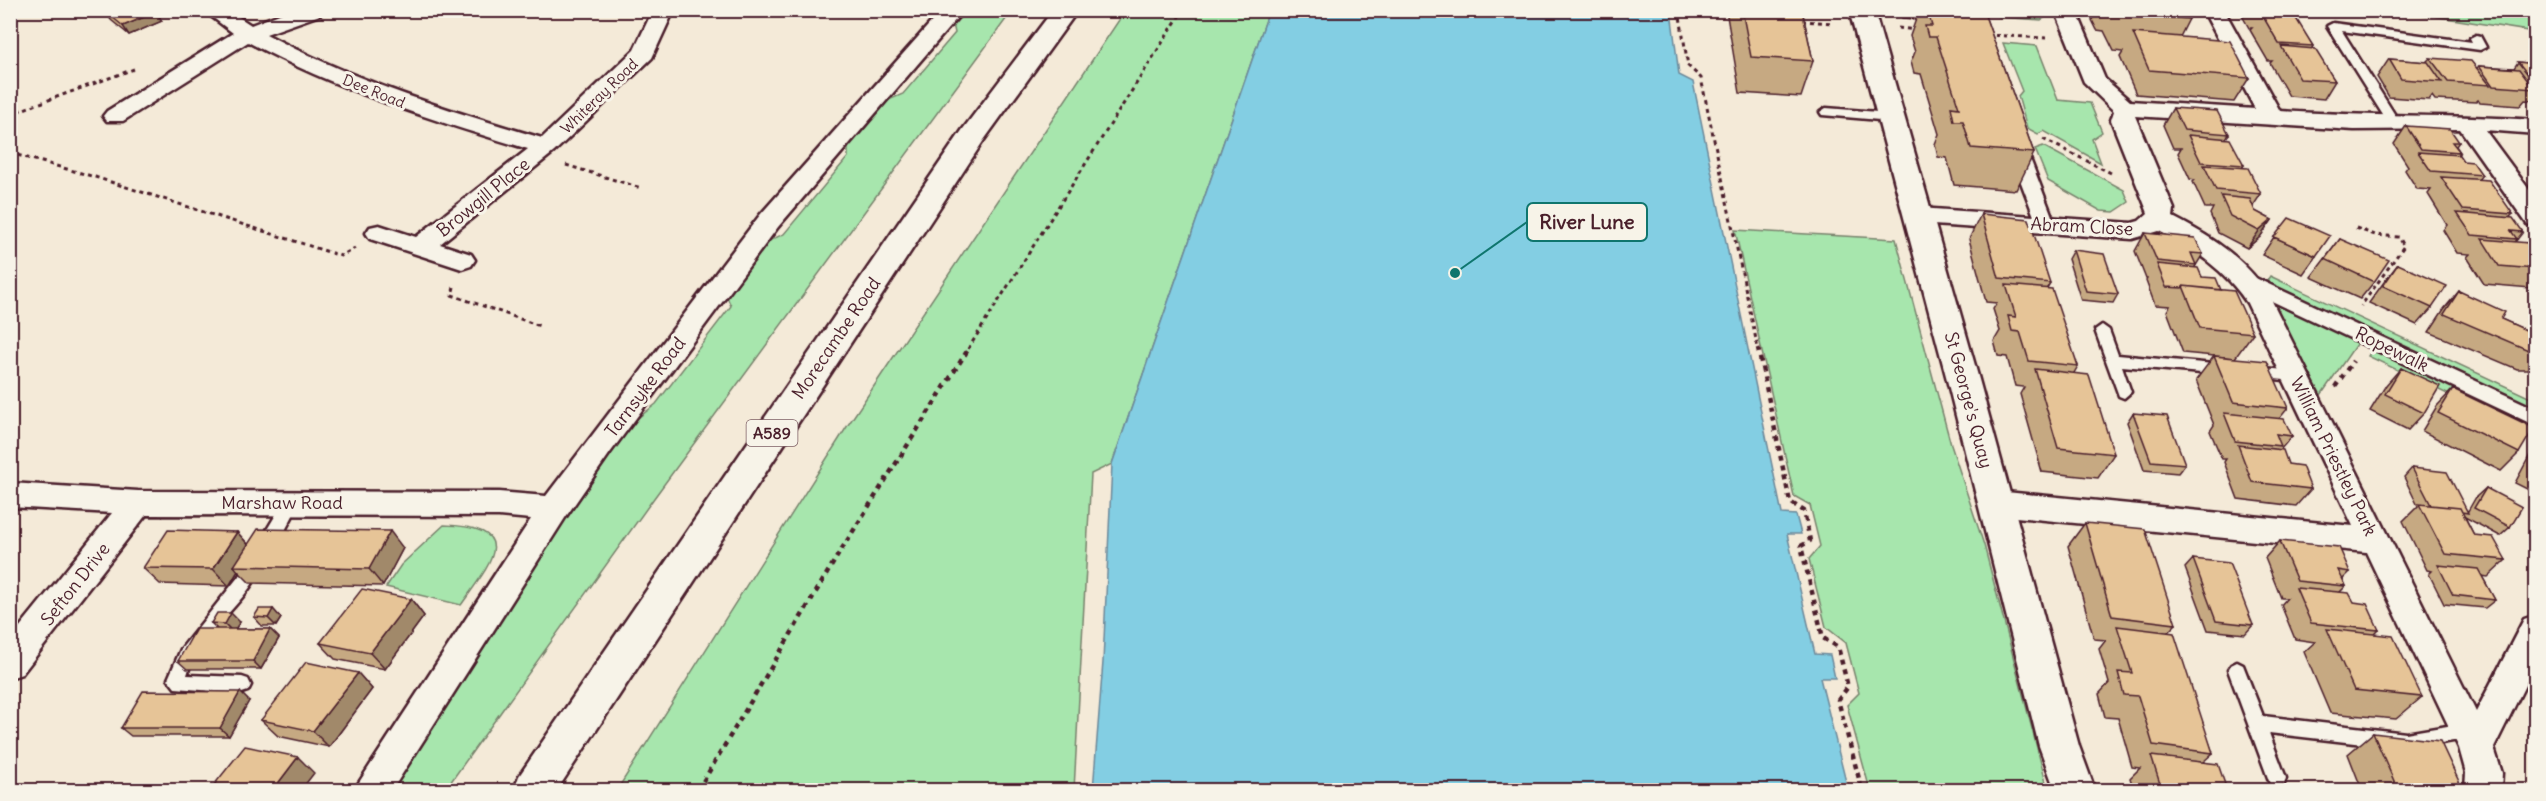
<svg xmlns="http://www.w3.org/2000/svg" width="2546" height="801" font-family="Delius,sans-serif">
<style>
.green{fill:#a7e6ad;stroke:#78826c;stroke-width:1.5}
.water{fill:#83cee3;stroke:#6c8899;stroke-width:1.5}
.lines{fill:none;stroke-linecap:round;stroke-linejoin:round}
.service-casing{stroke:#4a1f2b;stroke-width:5}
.pedestrian-casing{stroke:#4a1f2b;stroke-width:5}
.minor-casing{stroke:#4a1f2b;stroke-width:5}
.tertiary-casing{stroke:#4a1f2b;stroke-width:5}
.primary-casing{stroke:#4a1f2b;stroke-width:5}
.path-far1{stroke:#4a1f2b;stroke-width:3;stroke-dasharray:4 4;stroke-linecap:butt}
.path{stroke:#4a1f2b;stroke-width:4.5;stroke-dasharray:5 5;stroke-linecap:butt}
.service{fill:#f7f3e8;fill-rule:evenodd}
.pedestrian{fill:#f7f3e8;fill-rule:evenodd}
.minor{fill:#f7f3e8;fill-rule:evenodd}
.tertiary{fill:#f7f3e8;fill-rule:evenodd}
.primary{fill:#f7f3e8;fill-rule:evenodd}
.wall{fill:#c6a982;stroke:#4a1f2b;stroke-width:1.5}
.shaded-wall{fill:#a1896a;stroke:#4a1f2b;stroke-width:1.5}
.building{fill:#e6c497;stroke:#4a1f2b;stroke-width:1.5}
.labels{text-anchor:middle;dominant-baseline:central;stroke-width:6;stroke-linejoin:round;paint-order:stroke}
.far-street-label{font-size:15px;fill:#4a1f2b;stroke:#f7f3e8}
.shield{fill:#f7f3e8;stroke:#7e5f64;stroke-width:1.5}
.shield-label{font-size:16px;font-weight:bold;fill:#4a1f2b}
.street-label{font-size:18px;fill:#4a1f2b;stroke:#f7f3e8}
.leader{fill:none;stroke:#0f766e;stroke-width:2}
.callout-dot{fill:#0f766e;stroke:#f7f3e8;stroke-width:2}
.callout{fill:#f7f3e8;stroke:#0f766e;stroke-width:2}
.callout-label{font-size:20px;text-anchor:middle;font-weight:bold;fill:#4a1f2b}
</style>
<rect width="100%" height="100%" fill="#f4ead8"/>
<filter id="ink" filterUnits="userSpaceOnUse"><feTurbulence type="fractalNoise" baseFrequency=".0167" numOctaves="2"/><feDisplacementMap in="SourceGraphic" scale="12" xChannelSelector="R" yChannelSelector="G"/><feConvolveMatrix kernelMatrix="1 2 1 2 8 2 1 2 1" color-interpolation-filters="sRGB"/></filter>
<g filter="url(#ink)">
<path class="green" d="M965,11H1012L654,498L445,790H383L561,520L634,421L656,404L731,306L726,295L766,242L784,234L848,157V144L884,102L903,94L955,33L953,24Z
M1125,11H1269L1112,464L1091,474L1074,790H617L848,425Z
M1997,11L2054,10V11L2041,20L1999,17Z
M2401,11H2535V32Z
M2003,43L2037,46L2058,100L2090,103L2102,132L2092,139L2101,163L2044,131L2038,134L2027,128L2018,96L2022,91Z
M2043,146L2124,190L2129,202L2114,212L2101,211L2048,181L2035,149Z
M1735,230L1896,239L1951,445L1984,545L2048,790H1870L1847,705L1859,693L1846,643L1826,627L1809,559L1820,546L1810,505L1794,496Z
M2270,276L2535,400V411L2266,282Z
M2271,298L2359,340L2321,395Z
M2374,347L2535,424V436L2368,356Z
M444,525C523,527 491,563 461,605L386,587L401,565Z"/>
<path class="water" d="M1269,11H1671L1679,75L1693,82L1782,514L1796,515L1801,534H1787L1815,654L1830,655L1835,678H1820L1848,790H1093L1103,662L1112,464Z"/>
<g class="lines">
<defs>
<path id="service" d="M2333,23L2472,42L2470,38L2476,35L2480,36L2486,47L2480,50L2342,31L2400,123L2394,127L2388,123L2327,26Z
M1826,108L1891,113L1897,117L1891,121L1822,115L1820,112Z
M2102,325L2109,330L2118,355L2224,365L2231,370L2224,375L2122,366L2131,392L2124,398L2119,396L2095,330Z
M2254,367L2295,371L2302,376L2295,381L2254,377L2247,372Z
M292,496L298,498L300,502C285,531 268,563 248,590C228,617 196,642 187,675L242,677L248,679L251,685L248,691L242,693L175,688L168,679L181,649L239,576L286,498Z
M2237,662L2243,665L2263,716L2406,733L2465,723L2471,725L2474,731L2471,737L2465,739L2406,749L2269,733L2286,778L2284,784L2277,787L2270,784L2268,778L2228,670L2231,665Z"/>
<path id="pedestrian" d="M2015,138L2024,143L2055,224L2053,228H2039L2037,224L2006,143Z
M2247,274L2536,409V426L2240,286L2237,281L2240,276Z"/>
<path id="minor" d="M203,10H228L251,25L290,10H322L320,15L266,34C354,81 447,110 542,138L634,50L653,10H674L652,58L554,152L440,244L471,254L475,260L471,266L462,269L370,239L366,233L370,227L379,225L416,237L528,149C432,120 337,90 248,42L123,121H107L103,116L107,111L233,33Z
M942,10H964L778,227L610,453L565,518L392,790H354L531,519L499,516L146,515L22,674L10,678V639L112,513L10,507V483L138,491L499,492L546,496L760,215Z
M2055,10H2076L2105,79L2130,101L2255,109L2203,10H2224L2280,111C2365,117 2450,114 2536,120V134L2485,130L2536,199V226L2527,224L2460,129L2354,130L2135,116L2174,209L2173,217C2214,238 2249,261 2272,301L2476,712L2524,619L2536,615V663L2494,748L2502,773L2501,790H2465L2466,773L2459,748L2366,552L1996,515L1985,512L1981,503L1985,494L1996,491L2353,526L2247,303C2225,270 2194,249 2159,231L2132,239L1919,224L1910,222L1906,216L1910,210L1919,208L2132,223L2139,221L2148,213L2111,120L2114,111L2084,82Z"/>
<path id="tertiary" d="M1849,10H1874L1978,376L2079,746L2095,790H2055L2039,746L1946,376Z"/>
<path id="primary" d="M1053,10H1078L984,140L557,790H514L519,776L963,129Z"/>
</defs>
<use href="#service" class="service-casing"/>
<use href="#pedestrian" class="pedestrian-casing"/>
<use href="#minor" class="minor-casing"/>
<use href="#tertiary" class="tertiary-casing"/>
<use href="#primary" class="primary-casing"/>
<path class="path-far1" d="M1679,10L1688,66L1701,78L1758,349
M1802,21L1833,23
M1898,28L1917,30
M1987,35L2046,38
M10,114L134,69
M2043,139L2111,173
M10,153L95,177L341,256L355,248
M566,165L641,188
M2356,228L2375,235L2399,237L2404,246L2361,306
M454,287L452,295L540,326
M968,349L1183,10"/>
<path class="path" d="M1758,348L1790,502L1804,511L1810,541L1801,546L1823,638L1838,647L1848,687L1838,700L1862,790
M2335,387L2353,361
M698,790L838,555L969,348"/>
<use href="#service" class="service"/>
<use href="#pedestrian" class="pedestrian"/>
<use href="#minor" class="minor"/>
<use href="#tertiary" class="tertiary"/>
<use href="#primary" class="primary"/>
</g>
<path class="wall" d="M1726,10H1802L1813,61L1801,97L1740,93Z
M1899,10H1983L2034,153L2016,190L1954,185L1947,158L1938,157L1935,144L1939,134L1921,74L1914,73L1911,62L1915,52L1910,36L1916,19L1902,18Z
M2095,10H2185L2189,19L2180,37L2249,78L2234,102L2136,94L2120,57L2123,52L2114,51L2104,31L2097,30L2092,20L2096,12Z
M2239,10H2291L2292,13L2291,15L2313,46L2312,48L2335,81L2324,99L2289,96L2270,63L2272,61H2268L2250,30L2252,28H2249Z
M105,11L156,12L162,21L129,35L111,20Z
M2430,58L2477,68L2479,66L2514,68L2518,62L2535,64V101L2525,100L2520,106L2480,103L2478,100L2476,102L2435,100L2432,96L2429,100L2389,97L2377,77L2389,59L2426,62Z
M2173,108L2229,134L2226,138L2244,165L2242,168L2261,194L2253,206L2255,211L2272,220L2260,237L2247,248L2218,233L2210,214L2213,208H2205L2193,182L2195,180L2190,179L2178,153L2181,148H2173L2163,125Z
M2406,126L2459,142L2456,146L2460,152L2458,155L2463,161L2482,175L2478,180L2513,214L2510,217L2523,232L2515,242L2535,253V284L2531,288L2484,284L2467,257L2470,254L2457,253L2443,230L2447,225L2428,194L2431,190L2417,189L2405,170L2408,166L2394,144Z
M2535,142V154L2531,148Z
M1981,214L2050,283L2047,288L2078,366L2074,373L2114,454L2098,478L2042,472L2020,394L2024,387L2015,386L2007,357L1998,356L1994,341L2000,331L1993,309L1997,303L1986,302L1969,239Z
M2145,233L2203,254L2195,267L2202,277L2221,290L2253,333L2235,358L2183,353L2167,311L2170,306L2155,305L2146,281L2147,279H2146L2135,251Z
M2274,237L2316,256L2303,274L2262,255Z
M2340,239L2374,282L2360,299L2311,277Z
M2073,250L2118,294L2113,303L2081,300L2068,259Z
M2398,264L2432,308L2417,325L2369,303L2384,282Z
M2459,291L2501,319L2528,331H2535V369H2517L2429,332L2444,309Z
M2214,356L2288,408L2279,419L2292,436L2280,450L2288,464L2311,489L2296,506L2238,499L2224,462L2226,459H2222L2210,431L2214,425L2196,380Z
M2401,368L2424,413L2408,430L2370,411L2386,385Z
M2453,389L2519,453L2501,471L2422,431L2437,406Z
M2133,413L2185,464L2178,473L2144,470L2127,422Z
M2535,450V493L2515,483L2530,455Z
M2412,468L2468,511L2476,497L2486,488L2510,527L2500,536L2465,517L2474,535L2506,560L2488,577L2482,576L2495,600L2485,608L2444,604L2429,574L2432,571L2427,570L2403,521L2418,506L2404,477Z
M2085,523L2176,624L2168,632L2213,753L2203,762L2227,790H2134L2130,778L2140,768L2132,767L2118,718L2105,717L2099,694L2109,683L2099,649L2106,640L2094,639L2068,546Z
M237,532L248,544L403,548L383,586L250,583L238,571L229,586L160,584L143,568Z
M2280,541L2350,572L2343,579L2346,586L2340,592L2354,602L2379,630L2375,634L2422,697L2396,719L2330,713L2304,652L2315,642L2295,639L2281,605L2287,598H2281L2265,558Z
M2193,559L2253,625L2245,634L2208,630L2185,568Z
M411,599L424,616L385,669L335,659L320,643Z
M273,609L281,618L276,626H262L254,617Z
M240,622L235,629H270L279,638L261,669H187L178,661L217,629L211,623Z
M358,673L372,689L329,747L278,736L261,720Z
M249,701L229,736H131L121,728Z
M2373,733L2463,790H2362L2348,754Z"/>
<path class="shaded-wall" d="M156,12L162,21L129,35L123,26Z
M2272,220L2260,237L2247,248L2259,231Z
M390,531L403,548L383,586L369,569Z
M237,532L252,549L234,566L238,571L229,586L213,569Z
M411,599L424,616L385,669L370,653Z
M273,609L281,618L276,626L268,618Z
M231,613L240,622L233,632L225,624Z
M270,629L279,638L261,669L253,661Z
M358,673L372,689L329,747L313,731Z
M240,692L249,701L229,736L220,728Z
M298,757L314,773L301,790H273Z"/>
<path class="building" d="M105,10H154L156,12L123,26L105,11Z
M1742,10H1802L1813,61L1751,57Z
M1927,10H1983L2034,153L1971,148L1963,121H1954L1951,107L1959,108L1936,37H1928L1925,26H1932Z
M2131,10H2185L2189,19L2133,15Z
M2260,10H2291L2292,13Z
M2261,13L2294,15L2313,46L2279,44Z
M2133,33L2230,41L2249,78L2149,70Z
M2281,46L2315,49L2335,81L2300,79Z
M2430,58L2471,61L2490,85L2448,82Z
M2389,59L2428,62L2442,82L2401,79Z
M2518,62L2535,64V82H2534Z
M2479,66L2519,69L2534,89L2493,86Z
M2173,108L2217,111L2229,134L2184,130Z
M2406,126L2450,129L2459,142H2452L2460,152L2421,149Z
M2188,135L2230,139L2244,165L2201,162Z
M2418,152L2459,155L2463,161L2473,162L2482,175L2431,171Z
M2204,165L2248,168L2261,194L2216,190Z
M2441,177L2489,180L2513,214L2463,210Z
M2221,196L2250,199L2255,211L2272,220L2259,231L2230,216Z
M2457,213L2513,218L2523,232L2511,231L2517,239L2472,235Z
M1981,214L2029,219L2050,283L1999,278Z
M2289,218L2330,236L2316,256L2274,237Z
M2145,233L2195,238L2203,254L2191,253L2196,265L2157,261Z
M2340,239L2389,260L2374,282L2325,259Z
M2482,239L2529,243L2535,253V269L2499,266Z
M2073,250L2104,254L2118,294L2086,291Z
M2157,264L2198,268L2202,277L2216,278L2221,290L2183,286L2182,288L2166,287Z
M2398,264L2447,286L2432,308L2383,286Z
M2006,285L2052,289L2078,366L2029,361L2020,332L2012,331L2008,316L2016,317Z
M2183,286L2234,291L2253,333L2200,328Z
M2459,291L2505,312L2501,319L2528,331H2535V352H2533L2444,314Z
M2214,356L2267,361L2288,408L2233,402Z
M2401,368L2440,386L2424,413L2385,394Z
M2035,369L2089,375L2114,454L2058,448Z
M2453,389L2534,428L2519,453L2438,413Z
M2133,413L2167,416L2185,464L2151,461Z
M2224,413L2284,419L2292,436L2276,434L2281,446L2235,441Z
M2238,445L2283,450L2288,464L2302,466L2311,489L2252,482Z
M2412,468L2447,472L2468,513L2462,512L2460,508L2431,505Z
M2486,488L2522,507L2510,527L2474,508Z
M2419,504L2460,508L2474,535L2493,537L2506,560L2445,554Z
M2085,523L2145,529L2176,624L2112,616Z
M258,529L390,531L369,569L234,566Z
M168,530L237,532L213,569L143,568Z
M2280,541L2339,547L2350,572L2338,570L2346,586L2297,581Z
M2193,559L2229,563L2253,625L2216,621Z
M2438,565L2478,569L2495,600L2453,595Z
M2296,588L2349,593L2354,602L2367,604L2379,630L2311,623Z
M362,589L411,599L370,653L320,643Z
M259,609H273L268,618L254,617Z
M217,613H231L225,624L211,623Z
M2117,626L2174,633L2213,753L2153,745L2138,696L2124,695L2118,672L2132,673Z
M196,629H270L253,661H178Z
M2327,629L2393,636L2422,697L2354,690Z
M306,662L358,673L313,731L261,720Z
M143,691L240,692L220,728H121Z
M2373,733L2440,741L2463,790H2398Z
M245,746L298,757L273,790H210Z
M2151,756L2218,764L2227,790H2162Z"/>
</g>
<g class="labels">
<g class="far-street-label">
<text transform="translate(374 91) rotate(22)">Dee Road</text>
<text transform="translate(599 96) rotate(-44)">Whiteray Road</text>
</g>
<rect class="shield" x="746.5" y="420" width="51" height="26" rx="4.5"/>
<g class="shield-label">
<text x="772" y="433">A589</text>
</g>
<g class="street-label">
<text transform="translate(483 197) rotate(-39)">Browgill Place</text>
<text transform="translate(2082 226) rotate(3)">Abram Close</text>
<text transform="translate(836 338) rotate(-56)">Morecambe Road</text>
<text transform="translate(2392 349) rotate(26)">Ropewalk</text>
<text transform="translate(645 387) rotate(-53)">Tarnsyke Road</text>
<text transform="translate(1969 400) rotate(75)">St George's Quay</text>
<text transform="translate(2334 456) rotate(64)">William Priestley Park</text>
<text x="282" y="502">Marshaw Road</text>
<text transform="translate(75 584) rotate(-52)">Sefton Drive</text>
</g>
</g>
<path class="leader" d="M1455 273L1527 222"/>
<circle class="callout-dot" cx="1455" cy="273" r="6"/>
<rect class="callout" x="1527" y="203" width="120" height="38" rx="6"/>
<g class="callout-label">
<text x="1587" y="229">River Lune</text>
</g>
<rect width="2546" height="801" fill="none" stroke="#f7f3e8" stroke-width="36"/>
<rect x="18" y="18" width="2510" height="765" fill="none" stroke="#4a1f2b" stroke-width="2" filter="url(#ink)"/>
</svg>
